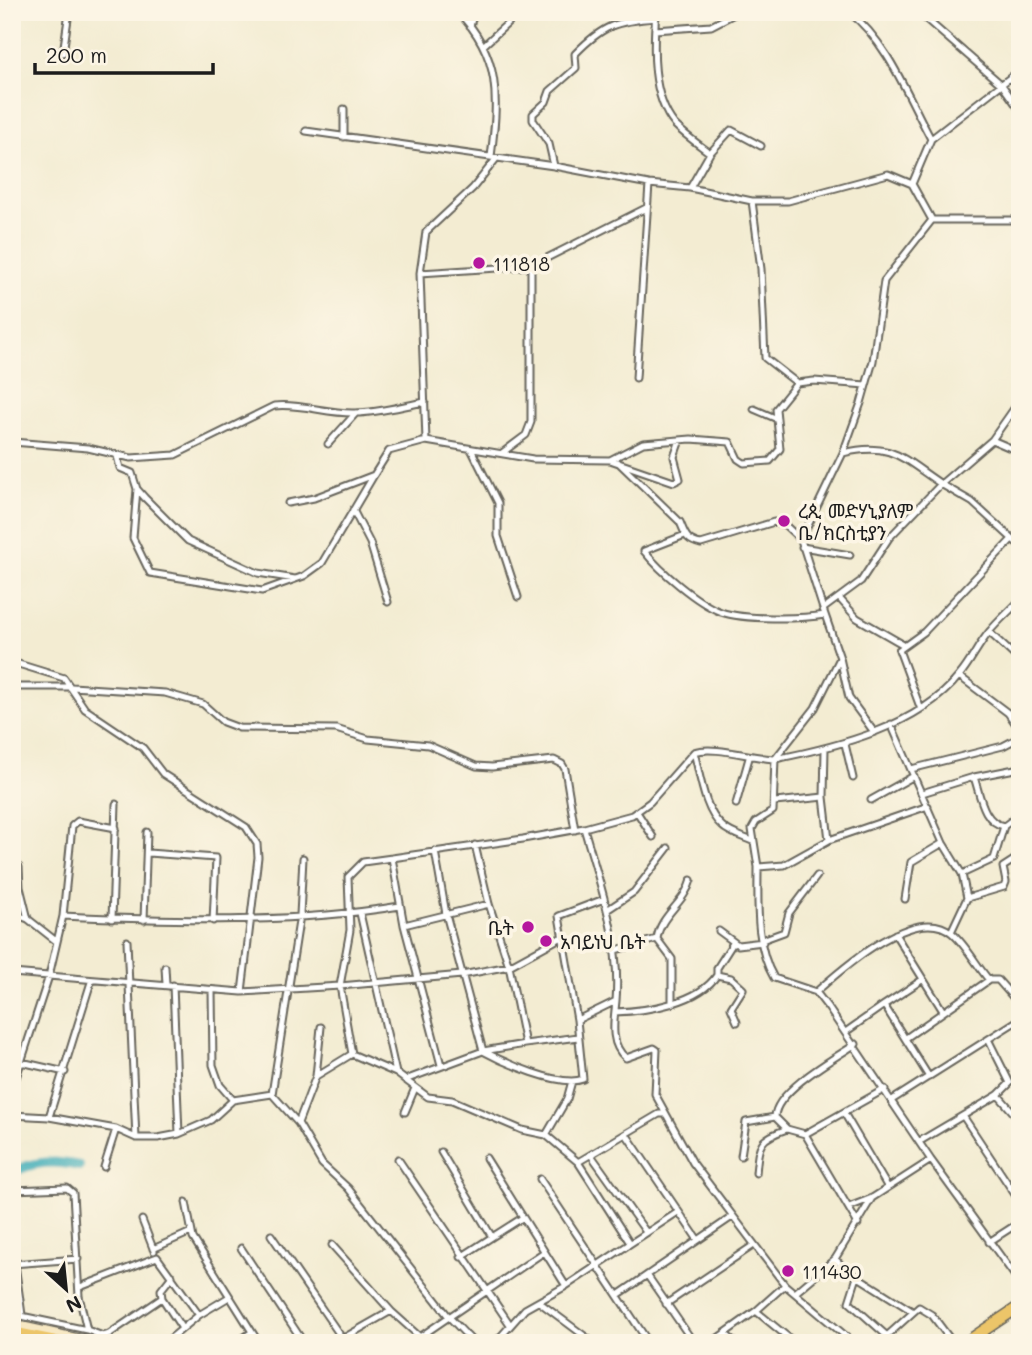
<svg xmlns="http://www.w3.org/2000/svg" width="1032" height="1355" font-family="Mali,'Noto Sans Ethiopic',sans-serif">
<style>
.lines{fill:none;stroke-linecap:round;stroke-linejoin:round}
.river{stroke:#3aabb7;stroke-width:10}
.street-casing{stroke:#67655c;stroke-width:9}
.secondary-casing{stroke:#67655c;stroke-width:11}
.highway-casing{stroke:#67655c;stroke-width:13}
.street{stroke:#fff;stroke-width:5}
.secondary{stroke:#f7e8c3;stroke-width:8}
.highway{stroke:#ecc569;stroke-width:10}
.poi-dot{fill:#b5179e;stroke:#fcf5e5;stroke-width:2.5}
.labels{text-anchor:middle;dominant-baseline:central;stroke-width:7;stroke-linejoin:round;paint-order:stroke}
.poi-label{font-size:19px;fill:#1c1c1c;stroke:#fcf5e5;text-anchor:start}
</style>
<rect width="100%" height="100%" fill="#fcf5e5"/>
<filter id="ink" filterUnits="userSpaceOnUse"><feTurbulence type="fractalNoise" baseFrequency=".0143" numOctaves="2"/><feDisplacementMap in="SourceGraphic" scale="14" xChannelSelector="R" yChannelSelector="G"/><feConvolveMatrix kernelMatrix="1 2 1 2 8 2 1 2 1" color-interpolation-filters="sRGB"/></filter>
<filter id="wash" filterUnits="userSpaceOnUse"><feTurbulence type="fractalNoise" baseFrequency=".00686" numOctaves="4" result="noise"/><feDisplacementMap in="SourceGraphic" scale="28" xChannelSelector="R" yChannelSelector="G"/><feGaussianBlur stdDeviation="1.57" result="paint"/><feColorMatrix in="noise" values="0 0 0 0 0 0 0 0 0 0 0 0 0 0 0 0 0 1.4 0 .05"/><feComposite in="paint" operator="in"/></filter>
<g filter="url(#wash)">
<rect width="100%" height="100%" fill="#f3ecd2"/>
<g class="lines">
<path class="river" d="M12,1173C34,1160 55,1161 79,1166"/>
</g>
</g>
<g filter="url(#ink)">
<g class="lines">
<defs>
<path id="street" d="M458,12C502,56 498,100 491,157
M656,12C653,47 651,96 675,125C685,135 698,144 710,153L690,188
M849,12C888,42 908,97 931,139
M918,12L1002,85L1020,110
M1018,12L1020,13
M115,16L116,12
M470,26L474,12
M655,30L711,26L738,12
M484,45L520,12
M63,53L69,12
M306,131L554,166L649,184L690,188L752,201H788L888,174L912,184
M344,137V109
M710,153L731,130L761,146
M554,166L549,144L533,120V114L546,102L550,91L576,68L575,54C603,25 616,21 656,18
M752,201L761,269L765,358L797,383L814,381L866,385
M648,207L531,266L420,273L426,441L533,459L610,460L674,482L680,479L674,457L680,440
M932,220L912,184L931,139L1020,70
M420,273L426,232L473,188L496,159
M636,378L649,184
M1020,400L992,440L941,484L972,502L1020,546
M754,409L775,418
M992,440L1020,452
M12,442L88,448L131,458L175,455L274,406C301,403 328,414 355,413C378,413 402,406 425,402
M328,444L356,413
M471,449L498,503V536L518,597
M502,453L526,435L531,422V266
M117,456L120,468L132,473L137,489L145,498L188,541L258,573L295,579
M610,460L643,443L691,439L730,442L738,459L744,463L770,461L780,449L776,409L797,383
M618,462L680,522C685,534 686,541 701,544L774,522L785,525L801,540
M137,489L133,538L150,573L262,591L304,576L322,563L374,475
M288,503L314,498L374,475L389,451L426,441
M353,510L370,543L388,602
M685,535L644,551C660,571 697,603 721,612C743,620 802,619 825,615
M802,547L850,555
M839,598L857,618L904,645
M823,609L801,540L843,453L861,403L873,361L884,281L932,220H1020
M989,632L1020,661
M840,658L823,609L861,581L889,538L941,484C902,458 891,441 843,453
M12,662L64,678L85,709L143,748L163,774L246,827L257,844L258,857L242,992
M959,676L1008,713L1020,730
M12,687H72L165,693L203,704L223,722L239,728L336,729L368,739L428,745L476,766L492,767L554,760L562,764L565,769L575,830
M920,707L899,650L924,632L1012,539
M891,724L943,843L962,874L967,898L951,932
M845,744L853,778
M825,749L824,797L829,840
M911,769L1003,746L1020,737
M974,777C980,794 983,823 1004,826
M922,793L974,777L1020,768
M871,800L914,776
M775,802L824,797
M736,804L749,758
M928,806L829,840L784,865L758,867C758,903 755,946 774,978L816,992L829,1009L931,1160L1020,1283
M637,812L653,837
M752,841C743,837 729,833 722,826C704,811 700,774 694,752C713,745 752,758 775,759L815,708L840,658L849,698L874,732
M435,851L446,914L483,1051C503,1062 561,1088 583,1079L577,1020L559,916L604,899
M148,853L216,858L213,921
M303,858L300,915L272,1094L298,1123L322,1164L348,1188L449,1317L474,1343
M12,864L19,867L20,887L28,919
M758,867L752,829L756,822L773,811L775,759C836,747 918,727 959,676C971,662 978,645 990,631C999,620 1010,611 1020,600
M962,874L994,859L1004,826L1020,814
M967,898L1004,887L1006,882L1003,867L1020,856
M905,899L911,862L943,843
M607,910L634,892L668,848
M12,913L28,919L56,941
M360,913L396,1073
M63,916C173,921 291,924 400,906
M112,919L116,804
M144,920L147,832
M404,925L489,904
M719,931L738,945L763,942
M895,934L943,1011
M657,939L672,959V1001
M762,940L784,932L789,913L817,876
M127,941L136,1138
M616,950L657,939C660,915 685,903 691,880
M165,967L166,984
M12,973L242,992L340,986L462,975L509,966L562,937
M717,975L731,978L743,989L731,1008L737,1022
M922,980L884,1005L929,1077
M173,985L179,1134
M212,990L213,1065L220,1085L233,1100
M816,992C842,969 916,902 952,933C966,945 977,966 989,980H998L1020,1005
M616,1001C614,1021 609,1044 626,1058L654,1048L657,1050L655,1094L693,1163L785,1285L854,1343
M615,1012C647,1011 699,1003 717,975V968L733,943
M577,1020L616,1001C621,941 600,885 584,828
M847,1031L884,1005
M906,1038L989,980
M525,1044L578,1037
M856,1044C836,1057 775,1091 775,1117L787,1129L805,1134L885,1089
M352,1054L396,1073L428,1097L452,1100L522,1130L546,1135L578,1162L659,1114H664
M21,1062L65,1072
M441,1065L404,925L392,858L523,839L584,828L632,815L650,802L694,752
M316,1076L321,1027
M405,1080L483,1051L525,1044L509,966L489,904L475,845
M12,1090L49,976L63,916L72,826L78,821L116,828
M998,1095L1020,1120
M892,1100L1020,1019
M405,1112L415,1088
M844,1113L887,1186
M12,1115L49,1117L116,1129L136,1138H158L179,1134L211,1120L233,1100L272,1094
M963,1116L1020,1202
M49,1117L91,982
M298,1123L316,1076L352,1054L340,986L350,930L348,877L363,862L392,858
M626,1134L698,1240
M805,1134L858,1224
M546,1135L567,1099L572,1081
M920,1141L998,1095L1010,1083L989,1041
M441,1152L492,1237L522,1218
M591,1155L646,1232
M741,1156L746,1122L775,1117
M486,1158L566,1286
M398,1159L509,1323
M578,1162L630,1243
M104,1167L116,1129
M756,1173C759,1144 758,1139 787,1129
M540,1179L649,1343
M12,1190L67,1188L73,1193L79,1296L87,1330L103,1336L109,1334L162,1298L161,1290L172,1276
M186,1202L193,1238L259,1343
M849,1207L872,1198L931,1160
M142,1220L154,1251
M271,1235L342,1338
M989,1242L1020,1222
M332,1245L391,1311L335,1343
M241,1248L304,1343
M153,1249L191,1232
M461,1257L492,1237
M835,1259L847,1270L912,1311
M12,1264L78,1259
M15,1264L22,1315
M647,1275L694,1343
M857,1277L849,1302L886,1335
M80,1287L157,1257L199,1315L229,1297
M795,1293L835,1259L872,1198
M618,1295L732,1217
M162,1298L181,1327
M539,1302L594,1343
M666,1304L754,1245
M391,1311L420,1337L421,1343
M756,1311L795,1343
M12,1314L87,1330
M725,1334L736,1343
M165,1343L199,1315
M236,1343L252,1332
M411,1343L544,1252
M495,1343L525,1309L566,1286L678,1212
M711,1343L756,1311L785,1285
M879,1343L919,1307L932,1315L953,1343"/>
<path id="secondary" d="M12,1324L99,1343"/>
<path id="highway" d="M12,1332L65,1343
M12,1341L25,1343
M965,1343L1020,1306"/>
</defs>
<use href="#street" class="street-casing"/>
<use href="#secondary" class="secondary-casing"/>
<use href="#highway" class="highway-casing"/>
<use href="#street" class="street"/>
<use href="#secondary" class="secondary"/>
<use href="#highway" class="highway"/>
</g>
</g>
<g class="poi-dot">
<circle cx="479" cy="263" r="7"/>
<circle cx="784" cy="521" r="7"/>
<circle cx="528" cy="927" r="7"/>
<circle cx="546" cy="941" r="7"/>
<circle cx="788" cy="1271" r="7"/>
</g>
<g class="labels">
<g class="poi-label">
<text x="493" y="263">111818</text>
<text x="798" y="510">ረጲ መድሃኒያለም<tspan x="798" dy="22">ቤ/ክርስቲያን</tspan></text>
<text x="514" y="927" text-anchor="end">ቤት</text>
<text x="560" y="941">አባይነህ ቤት</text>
<text x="802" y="1271">111430</text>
</g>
</g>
<rect width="1032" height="1355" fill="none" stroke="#fcf5e5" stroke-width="42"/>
<g transform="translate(66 1289) rotate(153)" stroke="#fcf5e5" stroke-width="5" paint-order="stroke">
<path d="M0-5L12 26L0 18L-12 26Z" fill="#1c1c1c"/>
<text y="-10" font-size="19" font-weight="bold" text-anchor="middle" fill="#1c1c1c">N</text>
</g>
<path d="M35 63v10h178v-10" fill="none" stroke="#1c1c1c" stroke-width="3.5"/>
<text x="46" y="63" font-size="21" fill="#1c1c1c" stroke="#fcf5e5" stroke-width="5" paint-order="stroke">200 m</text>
</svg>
